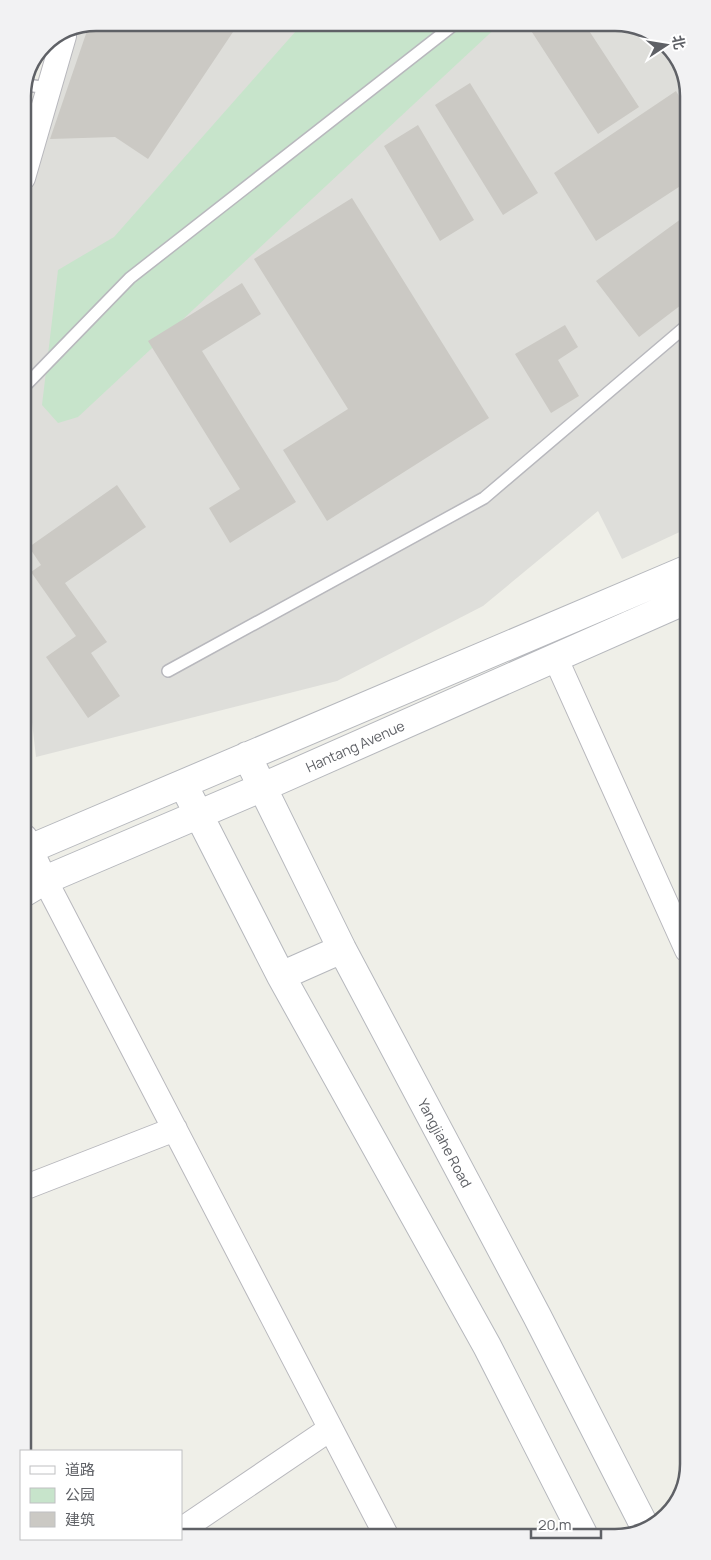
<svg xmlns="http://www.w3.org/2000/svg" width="711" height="1560" font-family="Manrope,'Noto Sans SC',sans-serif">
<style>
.industrial{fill:#dededa}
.green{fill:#c7e4cb}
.building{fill:#cbc9c4}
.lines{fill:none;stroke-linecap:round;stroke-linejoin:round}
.lane-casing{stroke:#b8b8bd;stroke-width:14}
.street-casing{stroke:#b8b8bd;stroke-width:26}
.secondary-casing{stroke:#b6b8bd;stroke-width:30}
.lane{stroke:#fff;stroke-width:11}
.street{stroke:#fff;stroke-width:24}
.secondary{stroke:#fff;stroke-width:28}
.labels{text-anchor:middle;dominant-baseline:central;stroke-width:4;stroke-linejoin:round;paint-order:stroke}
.street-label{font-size:14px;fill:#5f6166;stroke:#fff}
.rim{fill:none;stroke:#5f6166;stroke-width:2.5}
</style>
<rect width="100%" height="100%" fill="#efefe8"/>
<path class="industrial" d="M96,23H620L660,38L684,72L686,529L622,559L598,511L483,606L337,681L36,757L24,653L23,112H42L64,36Z"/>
<path class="green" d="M303,23H501L78,417L58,423L42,405L58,270L114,237Z"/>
<path class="building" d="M96,22L239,23L148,159L115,137L50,139L89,25Z
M532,23H584L639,107L598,134L528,26Z
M470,83L538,193L503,215L435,105Z
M676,91L685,106V183L596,241L554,173Z
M418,125L474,220L440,241L384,146Z
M352,198L489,418L327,521L283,450L348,409L254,259Z
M685,216V302L639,337L596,281Z
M242,283L261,314L202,351L296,502L230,543L209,508L240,489L148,341Z
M565,325L578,347L558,360L579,396L551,413L515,354Z
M117,485L146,527L65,583L107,642L91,653L120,696L88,718L46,657L76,636L31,572L41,565L29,547Z"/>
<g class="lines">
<defs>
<path id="lane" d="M26,85L49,88
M23,388L130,278L456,23
M168,671L484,498L685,327"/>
<path id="street" d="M23,178L64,36
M555,657L687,950
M25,837L45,880L386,1535
M26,1187L175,1129
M181,1530L330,1429"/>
<path id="secondary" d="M247,756L342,949L537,1316L646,1529
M183,784L281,976L487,1346L583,1534
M25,851L686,570
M25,892L45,880L263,787L686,600
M281,976L342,949"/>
</defs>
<use href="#lane" class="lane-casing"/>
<use href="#street" class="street-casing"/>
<use href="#secondary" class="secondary-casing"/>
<use href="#lane" class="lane"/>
<use href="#street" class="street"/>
<use href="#secondary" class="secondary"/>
</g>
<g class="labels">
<g class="street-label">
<text transform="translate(355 746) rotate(-24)">Hantang Avenue</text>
<text transform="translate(445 1143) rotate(62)">Yangjiahe Road</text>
</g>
</g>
<path d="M0 0H711V1560H0ZM96 31H615A65 65 0 0 1 680 96V1464A65 65 0 0 1 615 1529H96A65 65 0 0 1 31 1464V96A65 65 0 0 1 96 31Z" fill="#f2f2f3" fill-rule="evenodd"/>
<path class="rim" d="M96 31H615A65 65 0 0 1 680 96V1464A65 65 0 0 1 615 1529H96A65 65 0 0 1 31 1464V96A65 65 0 0 1 96 31Z"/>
<rect x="20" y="1450" width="162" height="90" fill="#ffffff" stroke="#bfc0c2"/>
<rect x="30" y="1466" width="25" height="8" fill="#ffffff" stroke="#bfc0c2"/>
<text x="65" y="1475" font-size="15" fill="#5f6166">道路</text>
<rect x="30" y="1488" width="25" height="15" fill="#c7e4cb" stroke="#bfc0c2"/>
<text x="65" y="1500" font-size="15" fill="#5f6166">公园</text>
<rect x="30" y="1512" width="25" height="15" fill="#cbc9c4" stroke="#bfc0c2"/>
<text x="65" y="1525" font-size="15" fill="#5f6166">建筑</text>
<g transform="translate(666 45) rotate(78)" stroke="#ffffff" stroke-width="4" paint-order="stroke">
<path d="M0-4L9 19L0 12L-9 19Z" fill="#5f6166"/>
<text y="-8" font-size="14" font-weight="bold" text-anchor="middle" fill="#5f6166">北</text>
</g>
<path d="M531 1530v8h70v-8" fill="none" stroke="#5f6166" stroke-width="2.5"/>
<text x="538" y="1530" font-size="15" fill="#5f6166" stroke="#ffffff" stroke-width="4" paint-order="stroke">20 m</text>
</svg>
